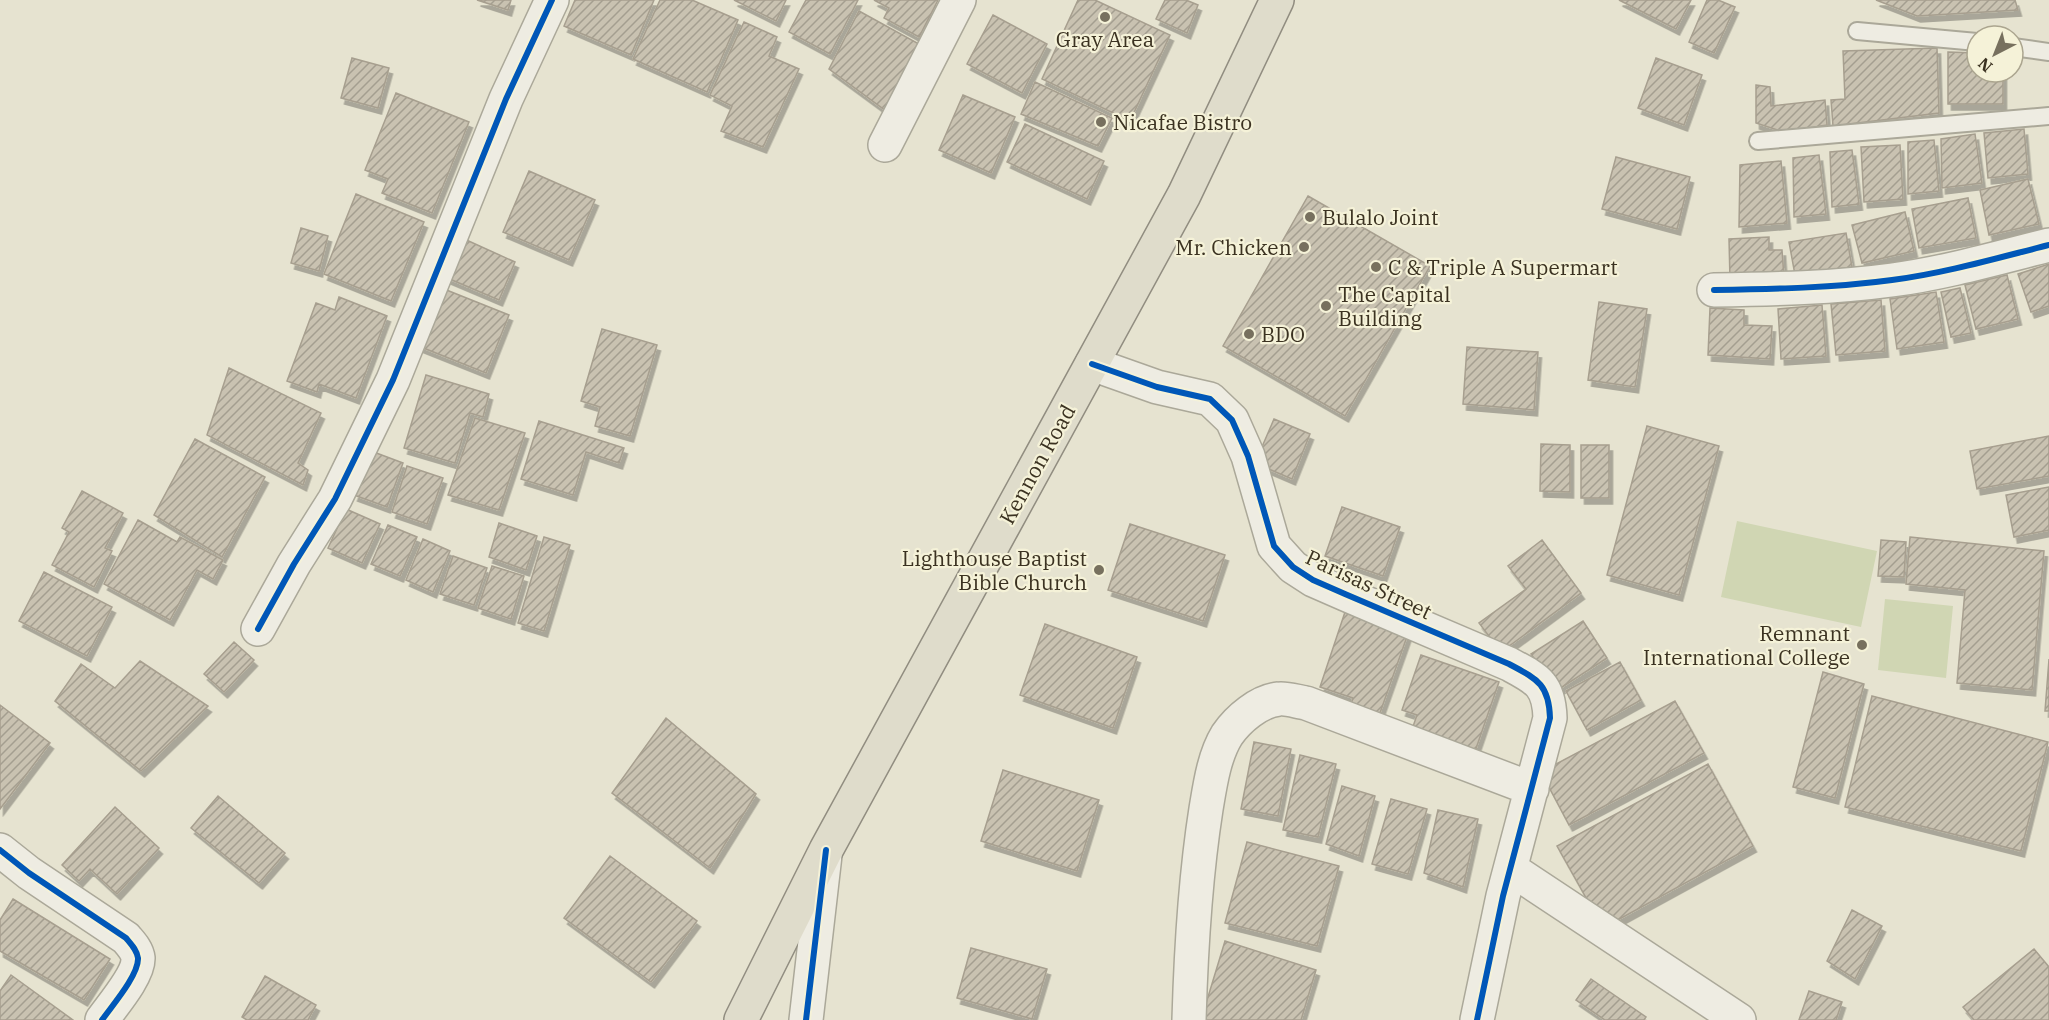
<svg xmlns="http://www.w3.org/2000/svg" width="2049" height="1020" font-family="'IBM Plex Serif',serif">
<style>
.green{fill:#d0d6b3}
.building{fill:url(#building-hatch);stroke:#a79f8f;stroke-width:1.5;filter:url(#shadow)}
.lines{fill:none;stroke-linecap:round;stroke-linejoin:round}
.service-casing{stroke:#aba899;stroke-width:20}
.minor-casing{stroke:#aba899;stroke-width:36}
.trunk-casing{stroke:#918d80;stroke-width:36}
.service{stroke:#eeece2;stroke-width:16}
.minor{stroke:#eeece2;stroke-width:33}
.trunk{stroke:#dfdccb;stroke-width:33}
.cycleway-casing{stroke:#f5f2d8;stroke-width:10}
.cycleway{stroke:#0057b8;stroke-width:6}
.poi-dot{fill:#77705e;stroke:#f5f2d8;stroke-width:2}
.labels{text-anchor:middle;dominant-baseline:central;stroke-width:4.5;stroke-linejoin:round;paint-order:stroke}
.poi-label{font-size:21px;fill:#3b3221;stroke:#f5f2d8;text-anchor:start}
.street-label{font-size:21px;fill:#3b3221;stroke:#f5f2d8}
</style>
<defs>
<pattern id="building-hatch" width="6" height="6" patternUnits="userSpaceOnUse" patternTransform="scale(1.5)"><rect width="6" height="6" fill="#c9c2b1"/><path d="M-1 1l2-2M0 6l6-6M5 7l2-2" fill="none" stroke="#a49e90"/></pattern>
<filter id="shadow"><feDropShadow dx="3.5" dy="6" stdDeviation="0" flood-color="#0004"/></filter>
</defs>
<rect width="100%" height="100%" fill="#e6e3d0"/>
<path class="green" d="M1737,521L1877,551L1861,627L1721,597Z
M1885,599L1953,606L1946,678L1878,670Z"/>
<path class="building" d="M477,0H511L508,10Z
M575,0H654L631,55L564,26Z
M660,0H692L738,20L707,92L633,59Z
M734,0H786L776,21Z
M806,0H858L830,54L789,32Z
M874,0H938L919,37L884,18L889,8Z
M1078,0H1095L1170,35L1130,121L1042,79Z
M1165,0H1186L1198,5L1187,33L1156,19Z
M1619,0H1691L1676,29Z
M1707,0H1718L1735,7L1714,53L1689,42Z
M1876,0H2015L2018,10L1917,16Z
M859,11L919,44L889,113L829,69Z
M993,15L1047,44L1022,93L967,64Z
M744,22L777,37L769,56L799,69L763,147L721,131L732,106L710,95Z
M1937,48L1939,113L1833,126L1831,100L1845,99L1843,51Z
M1948,52L1977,53V72H2003V104H1948Z
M352,58L389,68L378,108L341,98Z
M1656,58L1702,75L1684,125L1638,108Z
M1035,82L1112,118L1098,146L1021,114Z
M1756,85L1770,87L1771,106L1825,100L1827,125L1784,132L1756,123Z
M396,93L469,122L432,213L382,193L388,179L365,170Z
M963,95L1015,117L991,173L939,150Z
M1025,124L1104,161L1087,199L1007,162Z
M2024,129L2028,174L1988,178L1984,133Z
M1975,134L1982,183L1942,188L1941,139Z
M1934,140L1939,191L1908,194V142Z
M1900,145L1903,199L1864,202L1861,147Z
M1852,150L1859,204L1832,207L1830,152Z
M1819,155L1826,214L1794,217L1793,158Z
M1616,157L1690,177L1677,229L1602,209Z
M1781,161L1787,223L1739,227L1740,165Z
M529,171L595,200L569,260L503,232Z
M2028,179L2039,224L1989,235L1980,190Z
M356,194L424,222L391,301L324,274Z
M1308,196L1430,266L1345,416L1223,346Z
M1968,198L1976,238L1919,248L1912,209Z
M1905,212L1914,251L1862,263L1852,225Z
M301,228L328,236L319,271L291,263Z
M1846,233L1852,267L1795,275L1789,242Z
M1769,237V250H1782L1784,278L1730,280L1729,239Z
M462,238L515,262L499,300L445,277Z
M2049,264V306L2031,312L2018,274Z
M2007,275L2018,319L1976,329L1965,285Z
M439,287L509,315L486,373L416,345Z
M1960,288L1971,333L1951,337L1941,292Z
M1936,292L1944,342L1897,349L1890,299Z
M339,297L387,316L356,398L319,384L317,392L287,381L316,303L335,310Z
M1881,300L1885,351L1836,355L1831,304Z
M1599,302L1647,309L1635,387L1588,380Z
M1822,305L1826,356L1781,359L1778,309Z
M1710,308L1744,310V325L1772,326L1770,359L1708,355Z
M602,329L657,345L630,436L595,426L600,407L581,401Z
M1467,347L1538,352L1534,410L1463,404Z
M229,368L321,413L298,463L308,470L303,485L207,435Z
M426,375L489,394L483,417L470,413L455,463L404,448Z
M475,418L525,433L499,510L448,495Z
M1274,419L1310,434L1292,479L1255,463Z
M539,421L624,448L619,463L586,452L573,495L521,479Z
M1647,426L1719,446L1679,595L1607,575Z
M2049,436V476L1977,489L1970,451Z
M195,439L265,477L222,557L154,515Z
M1541,444L1570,445V492L1540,491Z
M1581,445H1609V498H1581Z
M371,451L403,463L387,507L354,495Z
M407,466L443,478L427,524L392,512Z
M2049,487V530L2014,537L2006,495Z
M82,491L123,513L105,548L112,551L94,587L52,565L69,532L62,528Z
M1342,507L1400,527L1383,576L1325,556Z
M346,509L380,524L362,563L328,548Z
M138,520L177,542L180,537L223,560L213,579L197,570L170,620L104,584Z
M499,523L537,536L526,570L489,557Z
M1130,524L1225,555L1203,621L1108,590Z
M388,525L417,537L400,576L371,564Z
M544,537L570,545L544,631L518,623Z
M1910,537L2044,551L2032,690L1957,683L1965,590L1906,584Z
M423,539L450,551L433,592L406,580Z
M1542,540L1581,593L1501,652L1479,623L1526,589L1508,566Z
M1881,540L1906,542L1904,577L1878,576Z
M453,556L487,568L474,605L440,594Z
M492,566L524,576L511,619L478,608Z
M44,572L112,607L87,656L19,621Z
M1347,606L1410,628L1376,724L1348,714L1353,698L1320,687Z
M1583,621L1607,658L1556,691L1531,654Z
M1045,624L1137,657L1113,728L1020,695Z
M234,642L254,660L224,692L204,674Z
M1421,655L1499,682L1472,760L1409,738L1417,715L1402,710Z
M2049,659V711H2045Z
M140,661L208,706L141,771L55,701L81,664L115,688Z
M1620,662L1641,700L1587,730L1566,691Z
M1823,672L1864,684L1835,798L1793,787Z
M1872,696L2048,742L2021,851L1845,807Z
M1675,701L1704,753L1569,825L1541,772Z
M0,705L50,743L0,809Z
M666,718L756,794L710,868L612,793Z
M1254,742L1291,749L1278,816L1241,809Z
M1300,755L1336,764L1318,837L1283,830Z
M1708,764L1753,846L1603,928L1557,846Z
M1003,770L1099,800L1077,871L981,841Z
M1342,786L1375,796L1359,856L1326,844Z
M218,796L285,853L259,883L191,828Z
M1391,799L1427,809L1408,874L1372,864Z
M115,807L159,848L117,894L90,869L79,881L62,865Z
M1438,810L1478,819L1463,887L1424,873Z
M1247,842L1339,866L1317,946L1225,923Z
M610,856L697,921L651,982L564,918Z
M13,899L110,959L84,1000L0,951V920Z
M1852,910L1882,926L1855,979L1827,961Z
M1225,941L1316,970L1301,1020H1201Z
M971,948L1047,969L1032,1019L957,998Z
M2034,949L2049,967V1020H1974L1963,1007Z
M11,975L73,1020H0V991Z
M265,976L316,1005L308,1020H247L242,1017Z
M1591,979L1646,1017L1644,1020H1605L1576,1000Z
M1809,991L1842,1002L1836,1020H1799Z"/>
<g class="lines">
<defs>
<path id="service" d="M1857,31L1977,42
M2013,47L2049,52
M1758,141L2049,116"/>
<path id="minor" d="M885,145L959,0
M1714,290C1774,289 1833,288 1892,280C1945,273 1997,258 2049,245
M1092,364L1157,387L1210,399L1232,420L1248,456L1274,546L1293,567L1313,580L1345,594L1509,664C1537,679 1549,684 1550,718L1503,896L1477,1020
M258,629L294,564L335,499L393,380L506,99L552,0
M0,850L29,873L126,938C131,944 137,950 138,958C139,975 111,1007 102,1020
M1511,869L1739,1020
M806,1020L825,855
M1189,1020C1191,949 1195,879 1206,809C1210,785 1214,756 1227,735C1238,719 1259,701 1279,699C1287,698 1298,702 1306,703L1532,789"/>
<path id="trunk" d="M741,1020L826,850L1184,195L1277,0"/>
</defs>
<use href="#service" class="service-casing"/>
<use href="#minor" class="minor-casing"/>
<use href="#trunk" class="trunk-casing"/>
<use href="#service" class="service"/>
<use href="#minor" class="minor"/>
<use href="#trunk" class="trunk"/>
<defs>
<path id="cycleway" d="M1714,290C1774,289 1833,288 1892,280C1945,273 1997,258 2049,245
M1092,364L1157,387L1210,399L1232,420L1248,456L1274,546L1293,567L1313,580L1345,594L1509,664C1537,679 1549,684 1550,718L1503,896L1477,1020
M258,629L294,564L335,499L393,380L506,99L552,0
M0,850L29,873L126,938C131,944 137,950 138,958C139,975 111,1007 102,1020
M806,1020L826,850"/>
</defs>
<use href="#cycleway" class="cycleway-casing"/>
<use href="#cycleway" class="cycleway"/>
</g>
<g class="poi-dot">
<circle cx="1105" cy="17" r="6"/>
<circle cx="1101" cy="122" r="6"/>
<circle cx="1310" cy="217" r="6"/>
<circle cx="1304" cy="247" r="6"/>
<circle cx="1376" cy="267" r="6"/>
<circle cx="1326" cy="306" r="6"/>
<circle cx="1249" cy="334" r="6"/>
<circle cx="1099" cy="570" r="6"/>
<circle cx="1862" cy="645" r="6"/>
</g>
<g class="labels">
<g class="poi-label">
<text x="1105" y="39" text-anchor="middle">Gray Area</text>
<text x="1113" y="122">Nicafae Bistro</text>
<text x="1322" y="217">Bulalo Joint</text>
<text x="1292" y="247" text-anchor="end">Mr. Chicken</text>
<text x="1388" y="267">C &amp; Triple A Supermart</text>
<text x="1338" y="294">The Capital<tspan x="1338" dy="24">Building</tspan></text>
<text x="1261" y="334">BDO</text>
<text x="1087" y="558" text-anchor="end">Lighthouse Baptist<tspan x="1087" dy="24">Bible Church</tspan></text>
<text x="1850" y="633" text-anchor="end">Remnant<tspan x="1850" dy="24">International College</tspan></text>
</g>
<g class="street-label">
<text transform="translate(1037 464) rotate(-61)">Kennon Road</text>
<text transform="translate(1369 584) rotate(25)">Parisas Street</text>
</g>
</g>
<g transform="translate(1995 54) rotate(222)"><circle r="28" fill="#f5f2d8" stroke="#aba58f" stroke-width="1.5"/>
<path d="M0-4.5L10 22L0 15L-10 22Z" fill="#77705e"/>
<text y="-9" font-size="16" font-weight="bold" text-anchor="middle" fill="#3b3221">N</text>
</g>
</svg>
